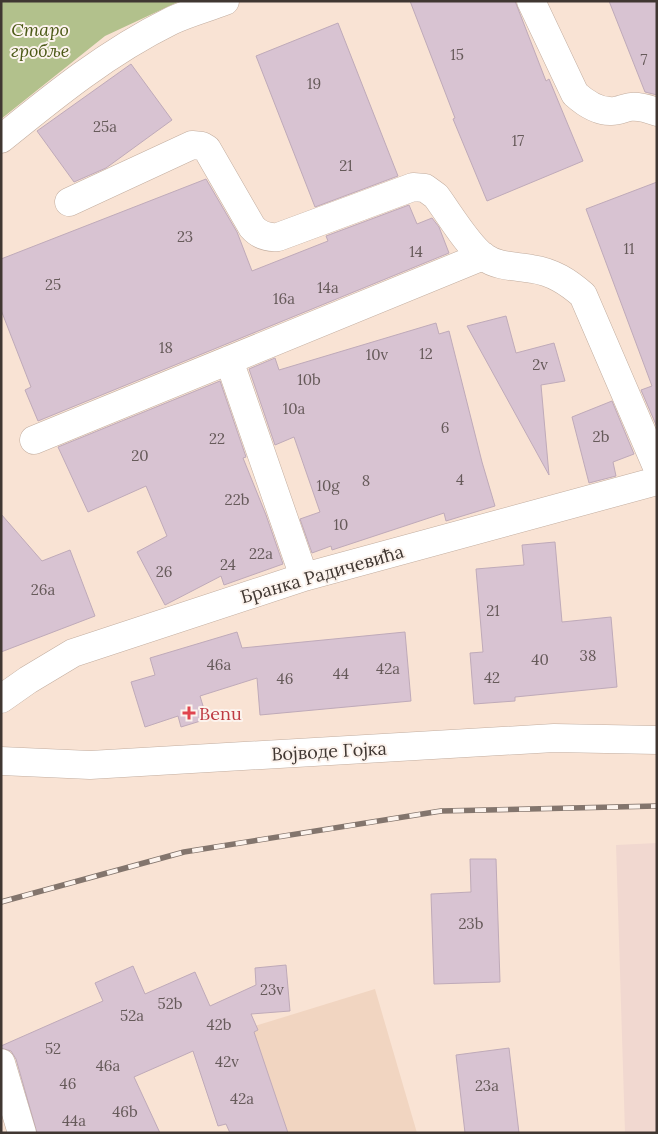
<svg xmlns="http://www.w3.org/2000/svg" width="658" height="1134" font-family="Lora,serif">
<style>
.built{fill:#f1d5c1}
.industrial{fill:#f1d8d0}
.green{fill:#b2c18c}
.building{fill:#d8c3d2;stroke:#bfaab9}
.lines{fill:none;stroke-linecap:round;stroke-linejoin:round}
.pedestrian-casing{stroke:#c2ad9f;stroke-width:29}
.minor-casing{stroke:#c2ad9f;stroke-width:29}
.tertiary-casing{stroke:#c2ad9f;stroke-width:29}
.pedestrian{stroke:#fff;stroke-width:28}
.minor{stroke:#fff;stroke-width:28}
.tertiary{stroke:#fff;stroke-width:28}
.rail-casing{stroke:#83756d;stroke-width:5.5}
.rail{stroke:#fcf3ed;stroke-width:4;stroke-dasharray:11;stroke-linecap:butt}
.health-dot{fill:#e0444e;stroke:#fcf3ed;stroke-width:2}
.labels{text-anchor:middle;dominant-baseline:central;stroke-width:4;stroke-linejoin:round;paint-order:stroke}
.number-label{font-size:15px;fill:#665a5a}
.park-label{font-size:18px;font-style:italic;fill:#4b5916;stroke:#fcf3ed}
.street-label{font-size:18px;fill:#403732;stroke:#fcf3ed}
.health-label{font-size:18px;fill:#be3a42;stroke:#fcf3ed;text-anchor:start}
</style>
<rect width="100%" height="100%" fill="#f9e3d4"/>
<path class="built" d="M375,989L417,1133H275L242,1030Z"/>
<path class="industrial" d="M657,843V1133H625L616,845Z"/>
<path class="green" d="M1,1H180L105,36L1,119Z"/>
<path class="building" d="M410,1H515L546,81L549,79L583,161L487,201L453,119L455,118Z
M609,1H657V95L645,92Z
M338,23L398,176L315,207L256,56Z
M131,64L172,120L106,168L74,182L37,131Z
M206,179L237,232L252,271L328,241L326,236L409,205L417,224L432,218L439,227L449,253L38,421L25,390L31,387L1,310V259Z
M657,182V427L641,390L652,386L586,209Z
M506,316L516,353L554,343L565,381L541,385L549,475L467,326Z
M436,323L439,334L449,331L482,462L495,506L446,521L444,513L332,550L331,546L312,553L300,519L320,512L294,437L275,445L249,369L275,358L279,370Z
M220,381L246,457L243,458L266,515L283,564L224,585L221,576L165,605L137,552L167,536L146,486L88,512L58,447Z
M612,401L634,454L613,462L616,476L589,483L572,417Z
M1,514L42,561L70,550L95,616L1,652Z
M555,542L562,622L611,617L617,687L515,697V701L474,704L470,653L483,652L476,569L524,565L522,545Z
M237,632L242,648L405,632L411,701L260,715L257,678L200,696L207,719L181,727L178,716L145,727L131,682L155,675L150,658Z
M470,859H496L500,982L434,984L431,894L471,892Z
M286,965L290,1011L251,1014L258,1030L254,1032L288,1133H230L226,1124L218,1126L193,1051L134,1077L160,1133H37L16,1059L11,1051L1,1048V1046L103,1001L95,983L133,966L145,994L195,972L210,1006L256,985L255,968Z
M509,1048L519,1133H465L456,1055Z"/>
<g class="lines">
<defs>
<path id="pedestrian" d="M1,139C55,95 108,52 171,21C188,13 207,8 225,1"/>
<path id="minor" d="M531,1L575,94C585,103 597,111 610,111C617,112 623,108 630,107C638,106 649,109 657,112
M69,202L192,145L202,146L207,149L252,227C259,235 267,238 278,237L413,187L425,188L436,196C448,212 468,246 484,257C498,267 516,266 532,269C553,272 568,282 583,295L657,467
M229,360L304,577
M34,440L483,256
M1,699L28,680L73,653L304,577L657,481
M1,1063L22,1133"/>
<path id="tertiary" d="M1,761L90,765L554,738L657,740"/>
</defs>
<use href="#pedestrian" class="pedestrian-casing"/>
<use href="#minor" class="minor-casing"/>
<use href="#tertiary" class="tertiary-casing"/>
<use href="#pedestrian" class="pedestrian"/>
<use href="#minor" class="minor"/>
<use href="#tertiary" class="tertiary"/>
<defs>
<path id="rail" d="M1,902L184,852L441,811L657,806"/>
</defs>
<use href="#rail" class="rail-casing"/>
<use href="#rail" class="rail"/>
</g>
<path class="health-dot" d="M186.5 705.5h5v5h5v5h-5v5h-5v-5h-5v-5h5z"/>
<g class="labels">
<g class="number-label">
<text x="457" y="54">15</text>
<text x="644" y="59">7</text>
<text x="314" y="83">19</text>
<text x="105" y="126">25a</text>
<text x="518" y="140">17</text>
<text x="346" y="165">21</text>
<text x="185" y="236">23</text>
<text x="629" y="248">11</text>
<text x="416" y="251">14</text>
<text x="53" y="284">25</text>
<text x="328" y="287">14a</text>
<text x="284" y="298">16a</text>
<text x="166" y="347">18</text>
<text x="426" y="353">12</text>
<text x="377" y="354">10v</text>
<text x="540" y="364">2v</text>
<text x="309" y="379">10b</text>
<text x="294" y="408">10a</text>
<text x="445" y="427">6</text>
<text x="601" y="436">2b</text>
<text x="217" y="438">22</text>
<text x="140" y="455">20</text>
<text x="460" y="479">4</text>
<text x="366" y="480">8</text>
<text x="328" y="485">10g</text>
<text x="237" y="499">22b</text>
<text x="341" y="524">10</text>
<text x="261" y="553">22a</text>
<text x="228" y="564">24</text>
<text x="164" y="571">26</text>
<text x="43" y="589">26a</text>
<text x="493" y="610">21</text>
<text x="588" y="655">38</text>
<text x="540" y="659">40</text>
<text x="219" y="664">46a</text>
<text x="388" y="668">42a</text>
<text x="341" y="673">44</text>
<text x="492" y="677">42</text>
<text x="285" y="678">46</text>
<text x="471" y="923">23b</text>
<text x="272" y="989">23v</text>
<text x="170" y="1003">52b</text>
<text x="132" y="1015">52a</text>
<text x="219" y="1024">42b</text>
<text x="53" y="1048">52</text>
<text x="227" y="1061">42v</text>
<text x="108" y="1065">46a</text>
<text x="68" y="1083">46</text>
<text x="487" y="1085">23a</text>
<text x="242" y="1098">42a</text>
<text x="125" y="1111">46b</text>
<text x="74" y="1120">44a</text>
</g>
<g class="park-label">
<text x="40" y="29">Старо<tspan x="40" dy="21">гробље</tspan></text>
</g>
<g class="street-label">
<text transform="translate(322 574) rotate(-16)">Бранка Радичевића</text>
<text transform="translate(329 751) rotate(-3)">Војводе Гојка</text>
</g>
<g class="health-label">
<text x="199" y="713">Benu</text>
</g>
</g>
<rect width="658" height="1134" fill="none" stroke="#403732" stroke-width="5"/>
</svg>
